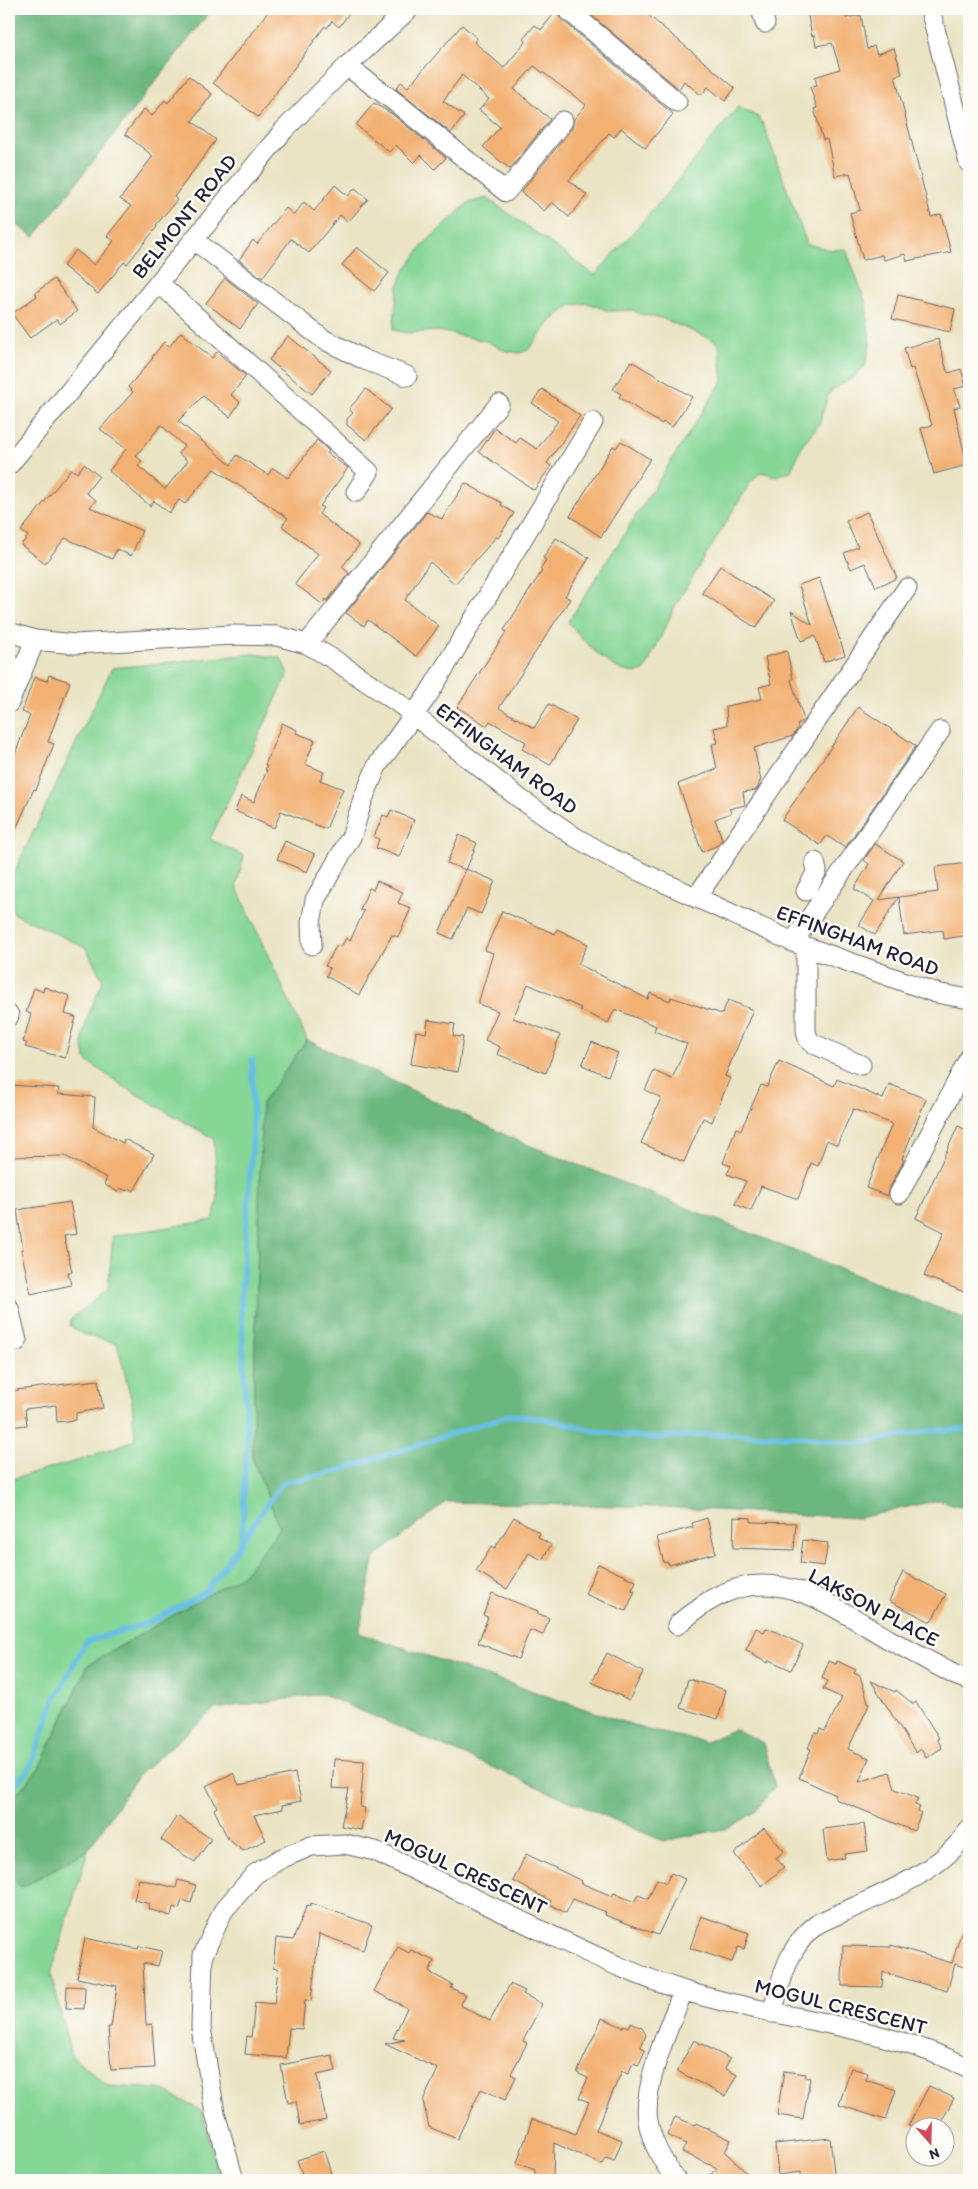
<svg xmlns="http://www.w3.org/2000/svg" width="978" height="2189" font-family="Itim,sans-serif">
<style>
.green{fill:#86d696;stroke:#547c68}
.forest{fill:#6cb77f;stroke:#476c5d}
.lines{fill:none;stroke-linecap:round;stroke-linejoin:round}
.stream{stroke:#67bfe4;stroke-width:5.5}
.building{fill:#f2b072;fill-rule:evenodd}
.minor-casing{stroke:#68666b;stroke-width:21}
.minor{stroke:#fff;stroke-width:19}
.labels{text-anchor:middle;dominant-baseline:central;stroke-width:5;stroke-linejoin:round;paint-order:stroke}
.street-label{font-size:21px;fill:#22223b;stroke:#fdfcf7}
</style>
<rect width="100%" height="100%" fill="#fdfcf7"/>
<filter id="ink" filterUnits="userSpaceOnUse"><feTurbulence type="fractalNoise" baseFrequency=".02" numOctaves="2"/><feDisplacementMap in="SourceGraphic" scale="10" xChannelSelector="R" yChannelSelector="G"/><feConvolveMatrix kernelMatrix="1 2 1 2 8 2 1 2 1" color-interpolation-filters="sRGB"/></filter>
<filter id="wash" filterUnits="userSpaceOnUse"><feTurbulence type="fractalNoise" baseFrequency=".0096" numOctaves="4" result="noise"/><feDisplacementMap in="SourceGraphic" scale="20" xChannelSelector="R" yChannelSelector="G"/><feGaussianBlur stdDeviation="1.12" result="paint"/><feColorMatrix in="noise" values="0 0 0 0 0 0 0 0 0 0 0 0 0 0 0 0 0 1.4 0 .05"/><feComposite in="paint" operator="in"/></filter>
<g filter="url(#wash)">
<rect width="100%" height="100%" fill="#eae4c4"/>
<path class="green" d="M738,107L758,117L763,124L807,244L831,250L846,249L866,304L870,344L865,366L854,377L833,389L828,395L819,425L803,443L791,471L776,476L761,472L750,483L675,606L645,670C620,684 583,640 568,622L723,380L719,346L714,340L661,318L639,314L633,310L609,311L588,303L571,305L552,320L528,350L520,353L506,351L486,341L438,331L408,333L393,330L398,286L404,272L423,245L468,203L487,198L595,275L653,210Z
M254,654L281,658L288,674L210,839L244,856L236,886L307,1040L262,1103L252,1457L280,1528L244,1574L88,1665L39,1768L9,1803V1480L80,1460L135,1440L132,1402L117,1343L82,1334L70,1326L71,1319L108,1289L113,1236L213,1220L218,1199L214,1139L123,1086L87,1061C75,1035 93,1005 103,981L86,948L15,914L9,904V883L112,668Z
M88,1850L51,1974L71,2055L108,2086L160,2089L202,2111L220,2180H9V1878L22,1887Z"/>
<path class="forest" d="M9,9H212L34,237L9,219Z
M307,1040L516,1140L969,1320V1509L939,1500L859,1518L663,1507L446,1502L375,1557L359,1633L648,1730L706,1742L735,1729L763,1743L775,1786L755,1812L729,1828L663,1841L322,1694L215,1709L138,1775L88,1850L22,1887L9,1878V1803L39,1768L88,1665L244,1574L280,1528L252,1457L262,1103Z"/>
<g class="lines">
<path class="stream" d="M9,19L18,9
M242,1541L247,1435L241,1298L253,1136L252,1060
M9,1791L30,1768L55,1699L86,1642L151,1622L206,1592L282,1483L338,1471L509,1415L547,1419L601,1432L649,1438L719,1434L794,1436L854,1444L928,1431L969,1429"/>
</g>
<g id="blocks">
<path class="building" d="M270,9H352L339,27L332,21L327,28L325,26L258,117L213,83Z
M584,9H641L735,88L725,101L708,87L701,95L684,81L679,89Z
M815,9H845L846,18L861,15L867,49L874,46L877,54L894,48L902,74L895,76L931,217L941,214L951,252L907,261L905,254L884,260L882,255L863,260L850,213L860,210L850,173L835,176L827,139L823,140L814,109L817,108L810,87L817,85L815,77L840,69L832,43L816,46L814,35L812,36L807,11Z
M556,11L560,18L673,114L645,148L621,128L614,137L609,133L569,180L587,195L569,217L552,202L544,211L521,192L572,128L574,119L586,105L545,74L534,66L514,89L550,119L510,169L483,147L500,127L479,110L489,99L462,75L443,101L464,116L451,133L396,89L401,82L408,87L462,25L477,38L474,42L504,68L526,41L523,39L535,25L541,30Z
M189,76L212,94L192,121L216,140L174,197L177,200L156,225L157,227L127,264L124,262L98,294L63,266L76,250L94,265L114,241L107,236L131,206L120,199L153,156L125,134L144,109L152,116L165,100L168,103Z
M374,103L392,114L446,158L435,169L421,155L414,163L396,145L389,152L356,125Z
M335,185L348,196L355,188L368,199L348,222L340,215L309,253L291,239L262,278L239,260L253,240L257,244L286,208L294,215L304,202L314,211Z
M357,247L389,273L374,291L342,265Z
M225,278L258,304L240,329L206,303Z
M54,279L77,311L60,324L57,319L30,338L12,314L37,296L35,293Z
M898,295L955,309L950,332L892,319Z
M181,332L212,358L217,352L246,376L231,395L240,402L230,417L203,396L178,421L231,465L237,455L268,475L273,468L288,478L317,440L329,451L327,453L348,468L320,506L323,508L319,514L359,545L342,567L349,573L327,601L326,599L322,604L295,584L318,554L282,526L288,518L214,469L185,504L179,500L169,513L154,501L150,506L109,471L126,449L100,429L133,392L128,387L153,358L152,357L164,342L169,347ZM161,425L184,446L178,453L188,461L165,489L138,466L142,461L136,456Z
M288,336L331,370L312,394L269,360Z
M938,339L947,371L949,373L961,369L966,386L954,389L960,406L954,408L967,465L934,474L921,428L932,425L913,368L910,369L904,348Z
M631,361L692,397L672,427L663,422L662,424L645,414L619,397L621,394L613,389Z
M366,389L391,409L366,440L347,425V419L353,413L349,409Z
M542,389L580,416L547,463L551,466L534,490L479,452L495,428L516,443L520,438L537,449L558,421L532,403Z
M621,441L650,459L601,537L570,516L613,446L616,448Z
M84,464L99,476L86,493L96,500L90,507L142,531L131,556L117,549L112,559L65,538L45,563L21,545L28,536L21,531L71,469L77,473Z
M465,483L502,503L501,505L514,513L498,538L496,537L455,584L430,562L405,600L439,626L416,656L368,620L364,626L346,613L427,512L442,519Z
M867,512L897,578L876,587L865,563L851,569L844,553L858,547L846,521Z
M556,538L589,558L565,596L570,599L499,708L534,728L549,704L577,720L550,765L522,749L526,742L490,721L487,726L457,707L506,632L504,630L542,571L540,569L546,560L543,558Z
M720,566L774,601L756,628L702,593Z
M819,578L845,655L824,662L815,636L801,641L791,611L812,625L799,585Z
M787,651L793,679L791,680L804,720L797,725L798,728L793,736L754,748L761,781L759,782V785L756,790L743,792L745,805L729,809L731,813L715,819L722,839L718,845L702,852L678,784L717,769L712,744L718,743L714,728L727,725L726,706L762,699L759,687L771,684L765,657Z
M49,675L70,682L48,742L54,744L36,790L34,789L9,844V752L15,754L30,715L22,712L34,677L47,681Z
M858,707L916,746L845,848L827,836L820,845L782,820Z
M282,723L297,730L296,733L315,740L305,764L324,772L320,780L343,789L326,829L281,811L274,828L235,811L241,796L254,802L267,770H265L267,766L265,765Z
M391,810L414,820L399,857L376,848L379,839L374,837L383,815L388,817Z
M459,835L477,843L466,870L447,863Z
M285,841L315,854L307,872L277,859Z
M875,844L903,861L879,900L899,897L875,935L859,925L874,901L854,889L869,864L864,860Z
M969,863V935L944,939L943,930L904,935L899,897L938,892L935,867Z
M466,869L495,881L481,914L467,908L453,939L439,933Z
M377,881L403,892L398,903L411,908L398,937L392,935L359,995L326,976L330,968L325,966L337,945L341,947L346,938L350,941L364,911L360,910L369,888L373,890Z
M502,911L555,934L557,929L588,944L578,964L648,999L650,993L670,1001L671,997L722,1014L728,1000L753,1010L725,1076L730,1078L712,1122L703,1118L684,1162L641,1143L661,1098L645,1090L654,1071L672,1079L687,1044L654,1031L656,1026L615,1009L608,1023L580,1010L581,1008L528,984L513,1018L560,1035L546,1073L497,1054L500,1047L485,1040L498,1011L478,1004L493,953L485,950Z
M44,987L70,996L65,1014L76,1017L65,1058L25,1047L27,1043L23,1042L31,1014L26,1012L34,988L43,992Z
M428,1020L455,1024L453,1036L463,1037L458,1072L411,1064L416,1031L426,1033Z
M592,1042L618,1053L608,1076L582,1065Z
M779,1061L834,1086L837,1079L883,1099L889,1084L926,1099L902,1159L904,1160L889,1189L888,1196L866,1188L892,1124L853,1109L837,1145L827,1140L818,1166L811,1163L798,1199L761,1186L751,1211L735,1204L746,1181L727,1174L731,1166L723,1163L736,1128L741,1130L761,1085L767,1087Z
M9,1085L59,1088L58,1094L95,1097L93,1127L123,1143L124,1139L154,1154L134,1191L129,1188L127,1191L120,1188L118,1192L104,1184L107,1178L65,1156L9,1157Z
M958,1126L969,1131V1294L924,1276L944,1232L916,1218Z
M70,1202L76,1234L64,1236L72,1272H68L71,1285L31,1294L21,1250H23L17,1210Z
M98,1380L103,1408L76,1413V1420L57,1422L56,1405L25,1409L27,1425L9,1427V1391Z
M514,1517L540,1533L538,1537L551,1545L542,1560L529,1553L507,1589L476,1571L492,1546L495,1548Z
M734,1517L751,1518V1522L796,1523L794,1550L733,1548Z
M707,1518L716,1553L669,1565L668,1562L664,1563L657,1537L693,1527L692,1523Z
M803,1540L828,1543L824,1566L800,1563Z
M598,1564L636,1581L632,1590L635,1591L626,1611L585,1594Z
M903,1572L946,1594L931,1622L889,1601Z
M492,1593L538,1611L537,1613L549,1618L543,1635L530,1630L518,1659L478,1643L488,1617L483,1615Z
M756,1628L764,1632L766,1628L772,1630L803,1645L791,1670L769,1660L768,1663L752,1655L753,1653L746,1650Z
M607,1653L643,1672L629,1700L592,1682Z
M829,1661L836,1664L837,1661L856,1670L854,1673L860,1676L869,1705L848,1749L869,1758L859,1782L890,1772L895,1789L918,1798L915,1805L920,1807L918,1811L921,1813L914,1831L835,1799L836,1795L799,1778L811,1749L808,1748L815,1732L818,1734L820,1729L825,1731L842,1698L823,1689L827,1681L822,1678Z
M688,1679L726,1690L718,1719L680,1708Z
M871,1681L895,1692L896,1690L913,1704L916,1702L939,1738L937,1739L942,1748L926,1758L921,1749L916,1753Z
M334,1759L364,1761L360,1807L365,1808L361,1830L341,1826L349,1789L332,1788Z
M233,1773L239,1785L295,1773L301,1801L282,1805L283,1809L254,1815L266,1840L243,1851L228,1839L214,1809L217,1807L206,1786Z
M177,1816L211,1839L195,1862L161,1840Z
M864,1824L868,1851L844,1854L845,1858L827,1861L823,1829Z
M764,1828L784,1851L776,1858L784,1867L762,1886L734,1854Z
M526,1854L582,1881L581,1883L612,1896L614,1893L634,1902L638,1895L648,1899L657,1879L666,1883L671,1873L685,1879L658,1935L605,1915L606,1912L573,1899L566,1913L549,1904L551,1901L513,1881Z
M139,1879L176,1888L178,1880L196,1885L191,1903L182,1900L179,1909L173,1907L171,1916L148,1909L150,1904L134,1900Z
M311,1903L372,1925L363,1950L319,1934L311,2001L305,2000L302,2029L289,2028L286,2058L245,2054L247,2036L251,2037L255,2002L274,2004L278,1969L273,1968L276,1938L293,1940L307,1905L310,1906Z
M701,1916L749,1933L744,1949L738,1947L732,1962L690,1948Z
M965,1920L969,1921V1968L955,1964L947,1991L883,1972L882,1987L842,1986L843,1946L891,1947V1945L952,1963Z
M85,1938L138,1949L139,1946L162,1951L158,1966L143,1963L146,2025L152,2024L155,2068L111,2070L108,2027H111L117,1986L77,1978Z
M398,1947L409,1953L411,1950L434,1961L429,1972L453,1985L451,1988L466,1995L460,2005L490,2021L510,1984L525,1991L523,1994L542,2004L523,2041L527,2043L511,2074L516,2077L505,2100L481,2089L457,2139L429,2127L423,2101L438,2069L385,2044L405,2040L393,2038L407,2008L374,1991Z
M67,1986L85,1987L84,2009L66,2008Z
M602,2018L623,2027L624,2025L629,2027L631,2023L642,2028L646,2035L641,2047L645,2050L639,2065L633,2063L628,2074L622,2071L596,2130L622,2140L614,2161L606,2158L603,2165L554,2143L553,2180H535V2170L517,2163L532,2119L576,2134L589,2102L579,2098L588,2078L577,2073Z
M694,2040L730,2059L725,2068L737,2075L725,2096L677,2071Z
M332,2055L336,2071L317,2075L326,2120L300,2125L296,2101L288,2103L281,2065Z
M851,2068L868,2073L866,2080L896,2090L886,2120L839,2105Z
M784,2071L806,2074L805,2077L810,2078L803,2119L777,2115Z
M929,2086L954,2098L939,2126H908Z
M675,2117L695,2125L696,2123L731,2140L725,2152L754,2180H705L717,2168L682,2152L686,2144L667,2135Z
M830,2138L835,2180H801V2172L778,2175L775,2144Z
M324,2151L333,2180H304L297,2160Z"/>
</g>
</g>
<g filter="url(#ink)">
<use href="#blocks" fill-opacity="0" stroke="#68666b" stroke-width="1"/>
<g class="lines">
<defs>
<path id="minor" d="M567,9L677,102
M761,9L765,23
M930,9L969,163
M347,66L399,105L506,192L563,121
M194,240L323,339L365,360L407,376
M159,283L369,472L356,492
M9,465L284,130L347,66L409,9
M9,632L35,640L75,644L232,635L277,636L307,644L333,659L397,702L519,798L575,837L615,860L793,942L936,993L969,999
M307,644L499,404
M9,703L35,640
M806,891L817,871L815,862
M696,898L907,588
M793,942L940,731
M312,945L311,923L315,900L352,835L363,799L377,766L428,695L593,422
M806,947V1030L808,1039L814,1044L861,1065
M9,1016V1015
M899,1194L969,1058
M9,1308L17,1341
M677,1625C695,1610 715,1594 739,1588C793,1573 846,1615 890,1640C912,1652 933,1663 955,1675L969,1680
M772,2013C782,1978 788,1944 819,1923C865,1901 943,1874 969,1829
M234,2180L215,2113L201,2028L203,1955L223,1911L255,1874L280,1859L311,1846L345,1844L375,1851C431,1878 487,1905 542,1931C589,1953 635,1976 685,1991C779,2020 880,2024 969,2068
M676,2180C663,2162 652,2144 648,2121C642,2085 670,2025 683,1991"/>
</defs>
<use href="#minor" class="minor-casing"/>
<use href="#minor" class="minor"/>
</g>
</g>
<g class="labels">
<g class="street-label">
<text transform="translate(184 216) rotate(-51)">BELMONT ROAD</text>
<text transform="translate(507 758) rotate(37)">EFFINGHAM ROAD</text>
<text transform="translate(858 940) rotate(20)">EFFINGHAM ROAD</text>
<text transform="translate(874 1607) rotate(28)">LAKSON PLACE</text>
<text transform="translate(466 1871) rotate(25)">MOGUL CRESCENT</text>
<text transform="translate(841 2006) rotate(14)">MOGUL CRESCENT</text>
</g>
</g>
<rect width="978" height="2189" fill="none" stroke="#fdfcf7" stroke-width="30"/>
<g transform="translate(930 2142) rotate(160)"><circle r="24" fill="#fdfcf7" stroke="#a5a5ac"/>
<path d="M0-4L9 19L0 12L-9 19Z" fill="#d1495b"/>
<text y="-8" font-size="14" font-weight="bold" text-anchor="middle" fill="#22223b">N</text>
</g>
</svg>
